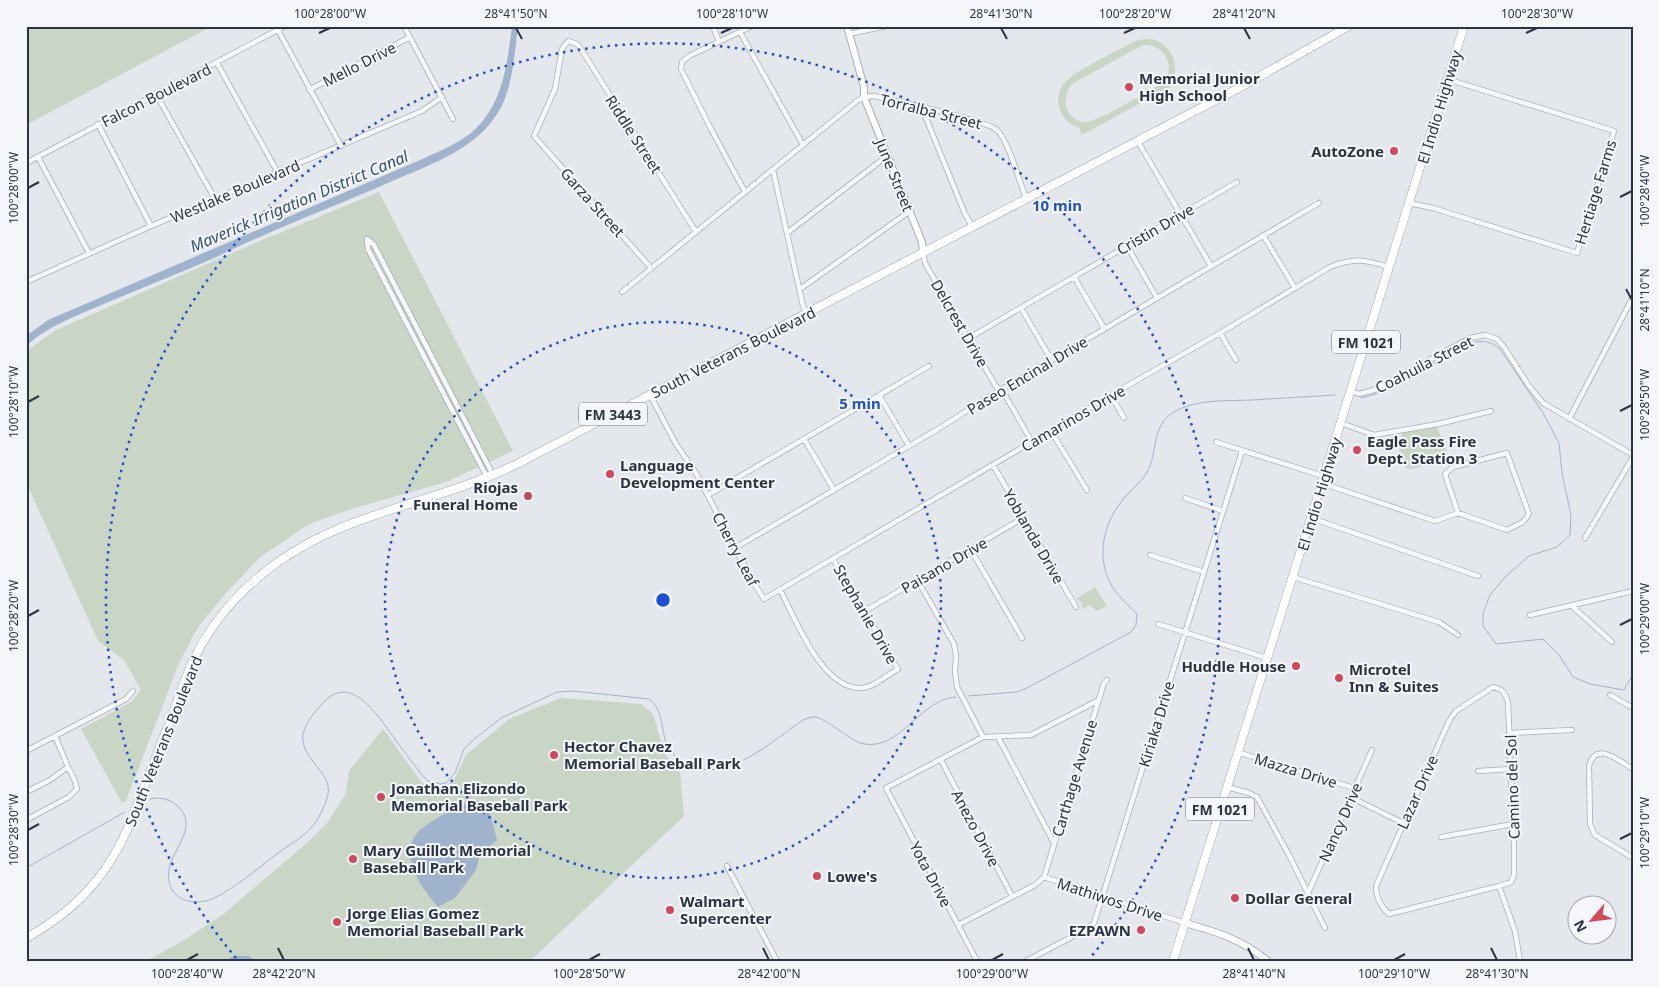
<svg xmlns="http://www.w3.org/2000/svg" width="1659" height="987" font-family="'Noto Sans',sans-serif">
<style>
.green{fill:#c9d6c5;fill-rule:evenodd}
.water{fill:#9fb4cc}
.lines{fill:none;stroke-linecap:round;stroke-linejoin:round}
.stream{stroke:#9fb4cc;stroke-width:1}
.street-casing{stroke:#a9aeb7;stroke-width:6}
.secondary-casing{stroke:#a9aeb7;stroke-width:8}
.primary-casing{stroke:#a3abb8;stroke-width:9}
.street{stroke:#f7f8fa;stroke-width:4.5}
.secondary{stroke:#fff;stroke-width:6}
.primary{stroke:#fff;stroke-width:8}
.ticks{fill:none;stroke:#2b3445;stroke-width:2}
.ring{fill:none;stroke:#1d4ed8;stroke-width:2.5;stroke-dasharray:2.5 5}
.poi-dot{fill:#d1495b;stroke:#f4f6f9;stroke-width:2}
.labels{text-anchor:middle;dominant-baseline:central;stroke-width:4;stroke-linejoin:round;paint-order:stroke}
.shield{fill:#f4f6f9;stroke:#676e7b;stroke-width:1}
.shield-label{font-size:14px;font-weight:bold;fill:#2b3445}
.street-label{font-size:15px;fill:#2b3445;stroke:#f4f6f9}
.poi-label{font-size:15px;font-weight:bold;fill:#2b3445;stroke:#f4f6f9;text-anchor:start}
.water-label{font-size:16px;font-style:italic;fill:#34527a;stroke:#f4f6f9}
.centre{fill:#1d4ed8;stroke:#f4f6f9;stroke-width:2.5}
.ring-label{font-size:15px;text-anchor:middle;font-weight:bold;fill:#1d4ed8;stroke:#f4f6f9;stroke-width:4;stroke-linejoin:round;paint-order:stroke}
.neatline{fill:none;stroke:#2b3445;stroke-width:2}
.ticks-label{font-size:12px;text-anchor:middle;fill:#2b3445}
</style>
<rect width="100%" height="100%" fill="#e4e7ec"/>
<path class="green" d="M26,26H212L26,125Z
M1144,39C1165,38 1179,56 1174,77L1176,76L1179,82L1082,135L1079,129L1080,128C1070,125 1062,118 1059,107C1057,99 1059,89 1065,82C1076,70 1119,50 1135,41ZM1143,45C1166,43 1179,71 1159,85C1144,93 1099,122 1085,122C1065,121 1060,98 1072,84Z
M379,192L513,451L446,482L351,509L309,524L259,558L226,593L198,627L179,663L126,801L122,803L81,729L131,702L141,690L124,660L98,641L26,482V351L56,330L253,244Z
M1437,427L1448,456L1416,468L1407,469C1399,454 1397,450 1402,433Z
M1095,587L1107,606L1097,611L1090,605L1083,609L1081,602L1076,599Z
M561,698L641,704L653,714L665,754L680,772L684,816L530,961H147L186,939L222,915L307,843L328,822L346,793L349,771L383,729L422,783L433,787L442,788L454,780L466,755L509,719Z"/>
<path class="water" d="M512,26H518C514,56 513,92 495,117C472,151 427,166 390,182C348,201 304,217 262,236C238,246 216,258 193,267C162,280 130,293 99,306C73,317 47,327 26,346V336L48,320L427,157C442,150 458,143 471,133C503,106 507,65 512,26Z
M472,800C490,799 493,826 497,840L480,855L476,870L455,898L438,907C422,888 397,856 418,832C427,822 459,806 472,800Z
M233,956H249L255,961H225Z"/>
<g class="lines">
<path class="stream" d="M1361,398L1385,391L1467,344C1481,340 1489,340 1500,349L1543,413L1559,443L1562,473L1571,515L1570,535L1557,547L1529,556L1506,576L1490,595L1483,613V626L1496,644L1543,639L1559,655L1573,677L1590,684L1624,690L1633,674
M968,696L1017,692L1027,688L1131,632L1136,625L1137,614C1130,606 1122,600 1116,592C1095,565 1101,526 1122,501C1129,491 1141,483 1147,472C1158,453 1151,425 1174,412C1196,399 1227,401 1252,400C1280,398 1307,397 1335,395
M150,799C159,797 167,798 175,804C200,823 176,845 170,865C163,891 181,906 206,901C224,897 262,865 278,853C289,845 302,838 311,828C318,820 326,805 328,794C332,774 305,761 303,741C301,728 313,714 321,705C349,671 376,713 392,735C402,749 412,762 422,775L428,781L441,784L446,783L455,773L464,749L472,741L501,718L557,692L573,691L649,699C665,711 660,731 668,747C673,755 680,761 688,765C726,784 774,740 803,720C807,718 811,717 815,717C825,718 848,738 860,743C893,752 911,717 937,703C943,699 949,698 956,697
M26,868L125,812"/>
<defs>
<path id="street" d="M404,26L453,119
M713,26L719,42
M278,30L341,146
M740,32L803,145
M849,34L886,26
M217,63L278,173
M309,90L410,37
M156,94L215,199
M922,108L965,214L972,226
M98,124L151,226
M1137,140L1211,266
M38,157L89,253
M26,163L285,26
M773,170L803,306L807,314
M745,192L711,129L681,69L682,62L689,56L752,26
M1409,203L1433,208L1577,253L1614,131L1447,79
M787,233L887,156
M1263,235L1295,288
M1127,246L1157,298
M923,253L925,263L995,385L1005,395L1032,442
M651,268L534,136L555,89L562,49L568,41L577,44L581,49L696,232
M1074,277L1104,328
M26,282L151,226L422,111L442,97
M800,289L910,211
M622,292L857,101L864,97L874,96C895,101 986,120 997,130C1009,142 1019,181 1026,198
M1021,308L1051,359
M1220,333L1236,360
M969,338L1237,182
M1351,391L1359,394L1374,390L1470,338L1485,335L1497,339L1504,347L1529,386L1543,403L1633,455
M650,395L676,444L696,473L752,580L764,599L1139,379L1220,333L1330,267C1353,258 1365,259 1388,267
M879,395L909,446
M1111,396L1124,418
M1569,419L1633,297
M1341,423L1374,435L1438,424L1491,411
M1051,431L1087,490
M804,439L834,490
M1216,442L1323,476
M993,465L1076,607
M487,477L368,249L367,239L374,245L493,475
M1321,483L1435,521L1458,513L1507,530L1523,522L1529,514L1507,453L1453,467L1445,474L1458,513
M708,495L929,366
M1185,498L1223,511
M1311,518L1478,576
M1585,538L1633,457
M735,548L938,429L990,396L1319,203
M971,550L1022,638
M1150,555L1204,572
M1293,577L1439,622L1458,635
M918,581L954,644L956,656L955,671L957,687L983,737
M780,590C796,619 821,688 860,688C873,688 887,675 898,669L833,559
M1572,606L1612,642
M865,611L1023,518
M1530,615L1633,591
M1158,624L1267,658
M1610,695L1633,708
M1509,733L1572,730
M55,736L126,699L133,691
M998,737L1054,843
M26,751L55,736L68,767
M1237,752L1354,788
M941,760L1012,896
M1633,769C1619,761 1596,740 1589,766L1590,824L1595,835L1633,858
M1478,771L1511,769
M1227,787L1249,793L1257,797L1289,855L1325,928
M26,792L50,780L68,767L75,781L77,789L69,797L26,820
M1350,797L1403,823
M1441,837L1513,824
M727,866L777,961
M1044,877L1104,683L1107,680
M1499,886L1389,914C1380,906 1376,898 1376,886L1449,721L1456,711L1493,687C1503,689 1505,693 1508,702L1514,845V875L1511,882L1499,886L1515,931L1520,961
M1308,893L1372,750
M958,925L1035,885L1044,877L1185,923
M977,961L886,788L983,737L1031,735L1099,700
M1026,961L1083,931L1094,923L1242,451"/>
<path id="secondary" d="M847,26L864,87V97L922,242L923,253
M1185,923C1217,932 1241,939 1268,961"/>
<path id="primary" d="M26,938C77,910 109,874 131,821C144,787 157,753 171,719C178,699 185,678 194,659C225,595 283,550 348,525C404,503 464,490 519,463L1239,88L1349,26
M1173,961L1464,26"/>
</defs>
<use href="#street" class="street-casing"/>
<use href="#secondary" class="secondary-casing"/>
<use href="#primary" class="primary-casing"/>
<use href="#street" class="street"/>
<use href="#secondary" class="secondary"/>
<use href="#primary" class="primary"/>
</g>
<path class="ticks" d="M516,28L522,39M1001,28L1007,39M1244,28L1250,39M319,33L330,28M721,33L732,28M1124,33L1135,28M1526,33L1537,28M28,188L39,182M1620,197L1632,191M1626,289L1632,300M28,402L39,396M1620,411L1632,405M28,616L39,610M1620,625L1632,619M28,830L39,824M1620,839L1632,833M278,948L284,960M763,948L769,960M1248,948L1254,960M1491,948L1497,960M187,960L198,954M589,960L600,954M992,960L1003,954M1394,960L1405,954"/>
<g class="ring">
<circle cx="663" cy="600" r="278"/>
<path d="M236 958A557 557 0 1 1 1090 958"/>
</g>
<g class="poi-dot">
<circle cx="1129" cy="87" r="5"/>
<circle cx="1394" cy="151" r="5"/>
<circle cx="1357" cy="450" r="5"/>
<circle cx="610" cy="474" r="5"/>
<circle cx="528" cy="496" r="5"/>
<circle cx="1296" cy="666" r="5"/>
<circle cx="1339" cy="678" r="5"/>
<circle cx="554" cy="755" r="5"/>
<circle cx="381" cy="797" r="5"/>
<circle cx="353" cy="859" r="5"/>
<circle cx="817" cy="876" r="5"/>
<circle cx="1235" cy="898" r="5"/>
<circle cx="670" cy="910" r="5"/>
<circle cx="337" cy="922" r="5"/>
<circle cx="1141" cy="930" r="5"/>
</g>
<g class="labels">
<g class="shield">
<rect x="1332" y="330.5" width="68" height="23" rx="4"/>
<rect x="579" y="402.5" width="68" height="23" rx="4"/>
<rect x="1186" y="797.5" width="68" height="23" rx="4"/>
</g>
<g class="shield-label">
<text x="1366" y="342">FM 1021</text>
<text x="613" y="414">FM 3443</text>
<text x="1220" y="809">FM 1021</text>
</g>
<g class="street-label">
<text transform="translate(359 64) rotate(-27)">Mello Drive</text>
<text transform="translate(156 95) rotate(-27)">Falcon Boulevard</text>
<text transform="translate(1439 107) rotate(-73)">El Indio Highway</text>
<text transform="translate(931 111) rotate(14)">Torralba Street</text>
<text transform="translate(634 134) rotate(57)">Riddle Street</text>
<text transform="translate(895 175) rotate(68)">June Street</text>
<text transform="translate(235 191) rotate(-23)">Westlake Boulevard</text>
<text transform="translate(1595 192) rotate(-73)">Hertiage Farms</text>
<text transform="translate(593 202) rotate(48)">Garza Street</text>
<text transform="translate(1155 229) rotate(-30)">Cristin Drive</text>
<text transform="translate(960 323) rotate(60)">Delcrest Drive</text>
<text transform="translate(733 352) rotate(-27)">South Veterans Boulevard</text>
<text transform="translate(1424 364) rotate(-27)">Coahuila Street</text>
<text transform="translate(1027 375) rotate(-31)">Paseo Encinal Drive</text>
<text transform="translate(1073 418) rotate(-30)">Camarinos Drive</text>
<text transform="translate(1319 494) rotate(-73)">El Indio Highway</text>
<text transform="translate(1034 536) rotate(60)">Yoblanda Drive</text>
<text transform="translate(736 549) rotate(62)">Cherry Leaf</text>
<text transform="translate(944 565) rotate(-30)">Paisano Drive</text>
<text transform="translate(866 614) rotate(60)">Stephanie Drive</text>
<text transform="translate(1156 724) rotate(-73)">Kiriaka Drive</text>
<text transform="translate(163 741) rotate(-68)">South Veterans Boulevard</text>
<text transform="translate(1296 770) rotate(17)">Mazza Drive</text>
<text transform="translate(1074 778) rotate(-73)">Carthage Avenue</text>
<text transform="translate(1512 787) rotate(-92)">Camino del Sol</text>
<text transform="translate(1417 792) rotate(-66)">Lazar Drive</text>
<text transform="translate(1340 822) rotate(-66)">Nancy Drive</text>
<text transform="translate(976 828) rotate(62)">Anezo Drive</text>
<text transform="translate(931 874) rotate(62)">Yota Drive</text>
<text transform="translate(1110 899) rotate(18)">Mathiwos Drive</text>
</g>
<g class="poi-label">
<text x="1139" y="78">Memorial Junior<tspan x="1139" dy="17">High School</tspan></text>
<text x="1384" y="151" text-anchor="end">AutoZone</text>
<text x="1367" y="441">Eagle Pass Fire<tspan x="1367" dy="17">Dept. Station 3</tspan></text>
<text x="620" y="465">Language<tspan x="620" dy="17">Development Center</tspan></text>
<text x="518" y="487" text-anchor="end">Riojas<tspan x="518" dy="17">Funeral Home</tspan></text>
<text x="1286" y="666" text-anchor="end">Huddle House</text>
<text x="1349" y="669">Microtel<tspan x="1349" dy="17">Inn &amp; Suites</tspan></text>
<text x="564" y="746">Hector Chavez<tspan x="564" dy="17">Memorial Baseball Park</tspan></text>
<text x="391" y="788">Jonathan Elizondo<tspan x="391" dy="17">Memorial Baseball Park</tspan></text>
<text x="363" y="850">Mary Guillot Memorial<tspan x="363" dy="17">Baseball Park</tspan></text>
<text x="827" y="876">Lowe's</text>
<text x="1245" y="898">Dollar General</text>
<text x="680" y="901">Walmart<tspan x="680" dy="17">Supercenter</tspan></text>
<text x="347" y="913">Jorge Elias Gomez<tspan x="347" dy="17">Memorial Baseball Park</tspan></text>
<text x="1131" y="930" text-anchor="end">EZPAWN</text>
</g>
<g class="water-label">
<text transform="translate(299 201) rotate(-23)">Maverick Irrigation District Canal</text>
</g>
</g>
<circle cx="663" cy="600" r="8" class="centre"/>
<g class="ring-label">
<text x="1057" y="211">10 min</text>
<text x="860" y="409">5 min</text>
</g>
<rect width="1659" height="987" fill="none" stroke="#f4f6f9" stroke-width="55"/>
<g transform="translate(1592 920) rotate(242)"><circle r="24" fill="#f4f6f9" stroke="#a4a8b1"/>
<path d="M0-4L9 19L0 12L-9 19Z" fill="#d1495b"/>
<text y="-8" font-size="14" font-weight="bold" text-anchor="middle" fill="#2b3445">N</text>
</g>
<rect x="28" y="28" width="1604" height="932" class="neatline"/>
<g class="ticks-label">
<text x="330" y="18">100°28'00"W</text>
<text x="516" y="18">28°41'50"N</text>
<text x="732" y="18">100°28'10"W</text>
<text x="1001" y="18">28°41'30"N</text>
<text x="1135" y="18">100°28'20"W</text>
<text x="1244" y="18">28°41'20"N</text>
<text x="1537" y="18">100°28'30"W</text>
<text transform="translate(14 188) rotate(-90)" y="4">100°28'00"W</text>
<text transform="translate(1645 191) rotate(-90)" y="4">100°28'40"W</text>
<text transform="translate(1645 300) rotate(-90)" y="4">28°41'10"N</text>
<text transform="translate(14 402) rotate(-90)" y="4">100°28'10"W</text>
<text transform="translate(1645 405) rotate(-90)" y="4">100°28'50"W</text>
<text transform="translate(14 616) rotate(-90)" y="4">100°28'20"W</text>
<text transform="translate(1645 619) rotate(-90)" y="4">100°29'00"W</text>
<text transform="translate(14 830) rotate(-90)" y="4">100°28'30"W</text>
<text transform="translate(1645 833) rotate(-90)" y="4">100°29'10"W</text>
<text x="187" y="978">100°28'40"W</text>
<text x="284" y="978">28°42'20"N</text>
<text x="589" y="978">100°28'50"W</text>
<text x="769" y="978">28°42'00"N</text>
<text x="992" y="978">100°29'00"W</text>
<text x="1254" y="978">28°41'40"N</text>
<text x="1394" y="978">100°29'10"W</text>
<text x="1497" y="978">28°41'30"N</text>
</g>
</svg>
